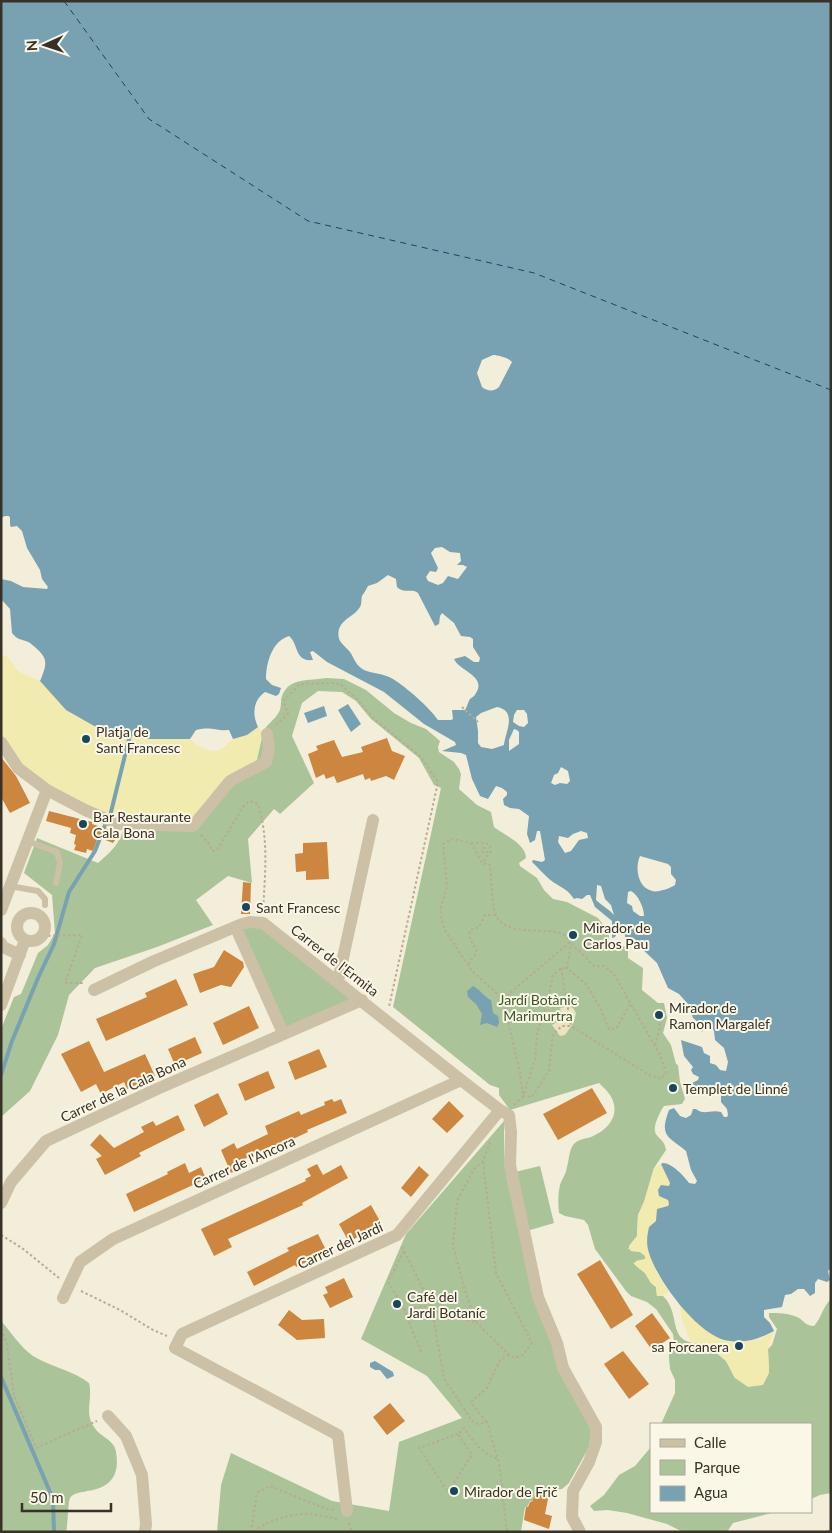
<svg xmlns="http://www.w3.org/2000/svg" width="832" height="1533" font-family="Lato,sans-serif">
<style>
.green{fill:#aac399}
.sand{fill:#f1ebaf}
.plaza{fill:#ece4c0}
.water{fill:#78a1b2;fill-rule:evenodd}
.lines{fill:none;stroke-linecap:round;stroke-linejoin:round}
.stream{stroke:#78a1b2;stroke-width:4}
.ferry{stroke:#1a465c;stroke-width:1;stroke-dasharray:6 5;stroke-linecap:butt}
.building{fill:#cd863f}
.path{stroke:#b8ab90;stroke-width:2;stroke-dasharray:2.5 2.5;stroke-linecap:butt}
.lane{stroke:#ccc1a6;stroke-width:6}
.street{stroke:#ccc1a6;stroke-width:12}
.poi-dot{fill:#1a465c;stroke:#fbf7e7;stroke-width:2}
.labels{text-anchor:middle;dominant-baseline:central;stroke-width:4;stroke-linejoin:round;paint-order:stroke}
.poi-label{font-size:14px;fill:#383127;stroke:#fbf7e7;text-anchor:start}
.street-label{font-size:14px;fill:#383127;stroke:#fbf7e7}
.park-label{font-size:14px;fill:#3b5729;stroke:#fbf7e7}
</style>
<rect width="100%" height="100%" fill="#f3eeda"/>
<path class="green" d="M326,678L344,679L366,690L394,713L411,723L426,729L440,741L438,747L439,752L454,762L459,769L461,774L459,789L477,805L491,812L494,827C504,835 526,844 526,858L519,863L520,866L537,878L544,890L553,899L567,902L598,918L609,933V945L618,944L628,948V958L643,968L642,990L658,1003H664L667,1018L663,1033L671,1045L676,1064L678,1065L680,1082L685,1099L682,1104L664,1106C661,1110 660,1113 658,1117C648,1140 664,1134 666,1150L654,1168L644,1202L638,1215L637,1236L629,1246L631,1251L640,1252L646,1256L645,1259L636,1261L635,1265L645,1273L651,1283L656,1287L657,1296H663C683,1315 664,1346 705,1343L726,1361L735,1378L769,1373L768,1349L772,1345L777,1329L769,1317V1313C778,1313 788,1313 797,1317C804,1320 805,1326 814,1326C821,1319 823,1306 831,1299V1493L820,1495L811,1499V1424H661L675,1393V1380L670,1369L669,1358V1352L674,1341L673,1334L656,1309L647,1302L631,1296L626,1291L595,1249L588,1225L584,1220L565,1216L559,1213C558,1204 558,1194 560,1185C562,1179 566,1174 567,1167C569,1160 569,1151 573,1145C578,1139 585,1139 591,1137C606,1131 619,1118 613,1101C611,1094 604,1088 599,1083L510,1110L499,1095V1088L490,1085L393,1007L441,788L434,785L419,758L371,719L356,701L342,692L318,691L302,703L292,736L314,783L280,814L274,809L248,839L252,883L228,876L196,900L213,925L157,947L95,968L69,995L58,1035L30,1091L1,1117V1029L14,997L21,994L38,953L48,945L55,933L52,895L24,873L37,838L98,863C113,850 121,843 125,822L263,733C266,724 275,720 279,712C282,707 280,701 282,696C289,677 310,681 326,678Z
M263,923L362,1000L283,1033L236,928Z
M504,1121V1155L507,1179L534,1300L587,1420L591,1431L589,1447L569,1483L562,1489L550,1491L548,1493L536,1489L532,1502L530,1501L527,1507H525L521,1532H217L221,1485L231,1453L332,1501L389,1511L399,1442L462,1418L427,1376L361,1339L406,1234Z
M540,1166L554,1223L527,1231L515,1172Z
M1,1321C11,1332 20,1347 33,1356C51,1367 72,1370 89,1383C93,1400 84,1412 94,1427C100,1437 115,1440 116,1452C120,1475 111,1488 87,1491C81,1493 74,1492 70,1498C68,1502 68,1524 66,1532H1Z
M651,1447V1512H775L733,1523L727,1532H683L667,1524L627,1513L608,1510L594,1511L590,1506L604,1495L619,1475L635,1466Z"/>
<path class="sand" d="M1,655L7,656L18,671L40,681L66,710L144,739H190C199,747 214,757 225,746C228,743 229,741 234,739C243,735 250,734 258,727L263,733L257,760L193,820L125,822L48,787L19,763L1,734Z
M661,1164L670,1183V1186L658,1190L659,1196L668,1200L669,1204L654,1224L649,1227C645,1251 655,1273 669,1292L663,1296H657L656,1287L651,1283L645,1273L633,1263L645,1259V1256L640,1252L628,1249L637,1236L638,1215L644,1202L654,1168Z
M680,1305L704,1330L758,1340L774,1331L768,1349L769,1373L763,1385L748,1387L735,1378L726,1361L705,1343L691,1344L681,1317Z"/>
<path class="plaza" d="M569,1006L573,1008L576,1013L574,1022L565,1035L560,1036L552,1025L559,1021L561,1014L560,1008Z"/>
<path class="water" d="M1,1H831V1268L828,1271L830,1280L827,1282L818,1279L815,1283V1293L810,1296L804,1289H798L791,1294L785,1295L782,1307L764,1310V1317L770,1323L774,1331C759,1339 747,1343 730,1341C700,1339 657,1280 649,1253C646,1244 647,1236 649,1227L656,1221L657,1209L668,1206L669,1204L668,1200L659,1196L658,1190L661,1185L669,1186L670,1183L661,1164L663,1163C672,1163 684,1176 689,1183L695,1184L697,1181L691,1170L686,1151C668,1136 659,1137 669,1110L674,1108L680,1116L686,1118L691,1115L693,1109H696C704,1116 710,1109 721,1112L724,1117H727L728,1115L727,1109L721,1102V1096L724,1091L723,1089C709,1091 704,1095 692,1083L698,1080L699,1077L693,1074L691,1070L693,1067L684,1056L681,1040L702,1047L704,1053L710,1056V1063L716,1065L720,1070L726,1071L728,1062L724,1048L715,1040L714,1031L711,1026H705L702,1032L700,1024L693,1018L688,1004L679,994L668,988L657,963L639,946L635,939L629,938V942L626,940L623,928L621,926L615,937L612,938V921L595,907L590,895H587L582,899L577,898L574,899C566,886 555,886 546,876C541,871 537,867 532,862L533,860L542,862L545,860L540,831H537L535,840L530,843L527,834L529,816L519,809L510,808L504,805L503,799L507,795V792L502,788L496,786L488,799L480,796L472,779L466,755L461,753L442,751L456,745L455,742L424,724L384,692L327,662L313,651L310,652L313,660C294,662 299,644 289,636C272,641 266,663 266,679L272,685L281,688L279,694L276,696L265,692C253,700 252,715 258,727L247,735L233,739L229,730C215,731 212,726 196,730L190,739H144L96,727L66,710L40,681C49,660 47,657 30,643C24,639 18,641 12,633L10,609L1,599V579L11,581L23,587L47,589L48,587L42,579L40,570L27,548L22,531L17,526L11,527L10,525V518L9,516H5L1,518ZM493,355C498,355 509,358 512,362L499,387C494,392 487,391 482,387L477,373L482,360ZM442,547L450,552L460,553L461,561L457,565H463L467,567L458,579L448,576L443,583L438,585L428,581L426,577L430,571L436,572L438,568L431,553L435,548ZM388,575L396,579L397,587C404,594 412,588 418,593L435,626L439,624L440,616L442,613L454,623L461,636L470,637L473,639V647L480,658L479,662H474L465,656L454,659C459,671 487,676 476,693C475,696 472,697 470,699C468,702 467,707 465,710H452L453,719L451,720H438C430,708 406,687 393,679C383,673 373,674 364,670C356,666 354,658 350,652C344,644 336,642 339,629C343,618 355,616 360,607C362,604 361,600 362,596C364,593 366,590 368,586L377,583ZM497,707C518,711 505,733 504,745L492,749L481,747L478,743V731L476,717L481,713ZM517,710H524L527,714L528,723L524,727L519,726L513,722L514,715ZM514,729L517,730L519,732V744L509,751V740ZM561,767L568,771L570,781L567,784L560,783L555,785L551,783L554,775L558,773ZM581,831L587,833L588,838L579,840L571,851L565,853L558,842L559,836L568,838L573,834ZM640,856L668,864L671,867V874L676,880L675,885C671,888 657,893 652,891C637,887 635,867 640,856ZM597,885L601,886L605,899L611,905L614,915C609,909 602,906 596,900ZM631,891C638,895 644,907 644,916H640L633,911L632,906L627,903L628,892Z
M348,704L361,724L351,732L338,710Z
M324,706L327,716L308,723L304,713Z
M473,986C481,990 484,997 491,1000L493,1013L498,1016L499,1023L497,1027L487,1023L480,1025L482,1014L476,1004L468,997L467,991Z
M375,1361L393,1372L394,1376L387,1379L380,1370H375L370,1367V1363Z"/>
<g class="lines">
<path class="stream" d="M111,812L130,735
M1,1075L12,1041L38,978L54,944L69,892L95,851L105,825
M1,1377L53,1499L54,1532"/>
<path class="ferry" d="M64,1L149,119L308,221L534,273L831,390"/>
</g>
<path class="building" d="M387,738L392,751L405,756L394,780L386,776L371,781L370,778L365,780L363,774L337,783L334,776L326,779L324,774L316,778L308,754L318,750L316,746L334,740L342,757L363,752L361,747Z
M1,757L16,776L30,803L10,813L1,797Z
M49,811L92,822V824L120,833L113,843L98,837L93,851L87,849L86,853L74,850L76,845L74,844L76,835L70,833L71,828L46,821Z
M327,842L329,879L306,880V871L296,872L295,854L303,853V843Z
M243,882L251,883L250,914H241Z
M224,950L243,962L244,967L231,987L221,985L200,993L193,974L214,967Z
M176,979L188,1005L106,1041L96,1019L147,997L145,993Z
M249,1006L259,1028L223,1045L213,1023Z
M195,1037L202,1053L175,1065L168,1049Z
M89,1041L104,1072L145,1054L155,1076L127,1089L124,1082L101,1094L96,1084L81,1092L61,1054Z
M319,1049L327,1067L295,1080L288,1062Z
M268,1071L275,1088L245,1101L238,1084Z
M592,1088L607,1113L558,1140L543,1114Z
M218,1093L228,1114L204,1127L194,1105Z
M332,1099L334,1102L341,1099L347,1113L307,1130L308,1132L274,1148L273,1145L244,1159L247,1165L231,1173L221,1150L234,1143L237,1149L268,1134L265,1126L299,1111L301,1115L325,1105L324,1102Z
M449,1101L464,1116L447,1133L432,1119Z
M178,1115L185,1130L139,1153L141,1156L105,1175L96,1159L102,1156L90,1145L100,1134L114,1148L144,1132L141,1127L153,1121L156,1126Z
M185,1163L189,1173L201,1167L206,1179L134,1212L126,1194L168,1174L167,1172Z
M317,1164L323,1175L341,1165L348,1178L302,1203L303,1205L228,1239L232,1247L214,1256L201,1229L306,1181L305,1179L311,1176L307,1169Z
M419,1166L429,1175L411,1197L401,1188Z
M371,1205L381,1223L349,1242L339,1224Z
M318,1234L327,1252L296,1267L295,1265L254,1286L247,1272L289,1251L287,1248Z
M600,1260L633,1315L611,1329L577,1274Z
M344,1278L353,1297L330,1308L323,1295L328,1293L325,1287Z
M289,1310L302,1320L324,1319L325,1338L297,1340L278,1325Z
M652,1313L670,1338L652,1350L635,1326Z
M623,1351L649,1384L629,1399L604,1364Z
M390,1403L405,1421L387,1435L373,1417Z
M536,1490L549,1494L545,1514L552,1516L549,1529L524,1520L526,1507H528L530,1502H532Z"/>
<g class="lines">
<path class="path" d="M462,707L478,722
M276,725L288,714L284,704V700L300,684L334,683L340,684L357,699L373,718L421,757L438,782L389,1007
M201,835L210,845L212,851L217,850L243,807L249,801L258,804C269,839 265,874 263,911
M471,843H486L490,846L491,851L482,863
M485,847L482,850L483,853L491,851
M43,936L82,935L65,983H85
M468,964L477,952L469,936L470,930L479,927L485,915H495
M561,968L571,1026H562L553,1034L549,1071L532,1097L523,1096L535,1060L537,1033L547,1004L553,975L561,968H567
M503,999L570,942L594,966H604L614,974L660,1055L666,1073L661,1079L649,1075L571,1026
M655,1045L660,1028L658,1016
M514,1105L523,1096L520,1073L503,999L472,971L444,929L440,911L447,886L443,844L452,839L471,843L482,863L490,865C491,876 492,908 496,916C510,942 563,921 569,941C572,948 568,960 567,968L587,985L599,1006L609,1029H616L630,1004
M1,1235L22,1248L59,1278
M402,1247L431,1305L444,1378L472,1421L478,1424L487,1422L499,1463L507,1532
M404,1251L388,1282L402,1305L422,1354
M81,1291L120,1310L153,1330L167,1336
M404,1310L431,1305
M433,1311L476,1322L463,1284L453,1245L457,1201L474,1169L483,1161L490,1142
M476,1322L509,1355L514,1358L523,1355L532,1343L496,1273L483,1161
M1,1329L7,1345L14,1395L36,1448L97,1421
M486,1422L471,1402L487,1388L500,1360L509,1355
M458,1434L419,1448L448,1492L472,1455L458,1434L464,1428C474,1442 482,1454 498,1459
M349,1523L352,1532
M251,1532L257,1493L270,1486L326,1509L335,1510
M254,1532C263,1522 289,1515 302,1514C314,1513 326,1517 337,1519
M827,1532L831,1527"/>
<path class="lane" d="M27,841L57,852L60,863L56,883
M10,886L38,891L45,899V905"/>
<path class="street" d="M1,742L18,768L47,790L85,810L118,824L193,826L230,781L266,762L269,748L267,734
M1,910L47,790
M17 927a14 14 0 1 1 28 0a14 14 0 1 1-28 0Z
M236,928L283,1033
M1,943L3,947L20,955
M338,981L373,820
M94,990L152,962L242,924L250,922L263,923L461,1080L500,1110L509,1115L511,1132L510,1165L538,1297L557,1343L563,1368L596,1427V1442L589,1462L573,1491L572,1517L580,1532
M1,1005L25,940
M1,1203L11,1182L46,1141L157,1089L362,1000
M63,1298L80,1262L113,1239L461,1080
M108,1416L126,1436L142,1475L146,1524L145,1532
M347,1511L338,1435L175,1348L182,1334L397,1235L500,1110"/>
</g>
<g class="poi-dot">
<circle cx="86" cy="739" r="5"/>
<circle cx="83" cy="824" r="5"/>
<circle cx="246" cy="907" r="5"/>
<circle cx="573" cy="935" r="5"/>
<circle cx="659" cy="1015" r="5"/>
<circle cx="673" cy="1088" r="5"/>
<circle cx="397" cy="1304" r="5"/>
<circle cx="739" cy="1346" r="5"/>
<circle cx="454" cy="1491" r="5"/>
</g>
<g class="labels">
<g class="poi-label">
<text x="96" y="731">Platja de<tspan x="96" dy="16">Sant Francesc</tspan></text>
<text x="93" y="816">Bar Restaurante<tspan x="93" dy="16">Cala Bona</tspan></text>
<text x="256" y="907">Sant Francesc</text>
<text x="583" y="927">Mirador de<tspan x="583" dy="16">Carlos Pau</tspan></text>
<text x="669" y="1007">Mirador de<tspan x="669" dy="16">Ramon Margalef</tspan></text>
<text x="683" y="1088">Templet de Linné</text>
<text x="407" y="1296">Café del<tspan x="407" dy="16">Jardi Botaníc</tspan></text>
<text x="729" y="1346" text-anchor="end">sa Forcanera</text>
<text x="464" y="1491">Mirador de Frič</text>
</g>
<g class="street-label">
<text transform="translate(335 960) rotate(38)">Carrer de l'Ermita</text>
<text transform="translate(123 1089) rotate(-25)">Carrer de la Cala Bona</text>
<text transform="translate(244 1162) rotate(-24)">Carrer de l'Ancora</text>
<text transform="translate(340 1245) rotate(-25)">Carrer del Jardí</text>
</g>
<g class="park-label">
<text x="538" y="999">Jardí Botànic<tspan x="538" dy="16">Marimurtra</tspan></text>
</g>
</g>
<rect width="832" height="1533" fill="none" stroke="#383127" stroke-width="5"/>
<rect x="650" y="1423" width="162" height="90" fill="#fbf7e7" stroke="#ada89a"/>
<rect x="660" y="1439" width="25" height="8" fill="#ccc1a6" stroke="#ada89a"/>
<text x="694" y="1448" font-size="15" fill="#383127">Calle</text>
<rect x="660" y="1460" width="25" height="15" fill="#aac399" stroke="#ada89a"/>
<text x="694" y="1473" font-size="15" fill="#383127">Parque</text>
<rect x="660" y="1486" width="25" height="15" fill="#78a1b2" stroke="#ada89a"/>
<text x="694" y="1498" font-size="15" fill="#383127">Agua</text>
<g transform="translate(45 45) rotate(267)" stroke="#fbf7e7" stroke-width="4" paint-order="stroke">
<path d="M0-4L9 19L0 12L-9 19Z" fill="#383127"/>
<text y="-8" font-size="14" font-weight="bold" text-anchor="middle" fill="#383127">N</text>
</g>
<path d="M22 1503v8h89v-8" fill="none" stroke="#383127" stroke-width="2.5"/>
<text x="30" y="1503" font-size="15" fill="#383127" stroke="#fbf7e7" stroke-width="4" paint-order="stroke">50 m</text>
</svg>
